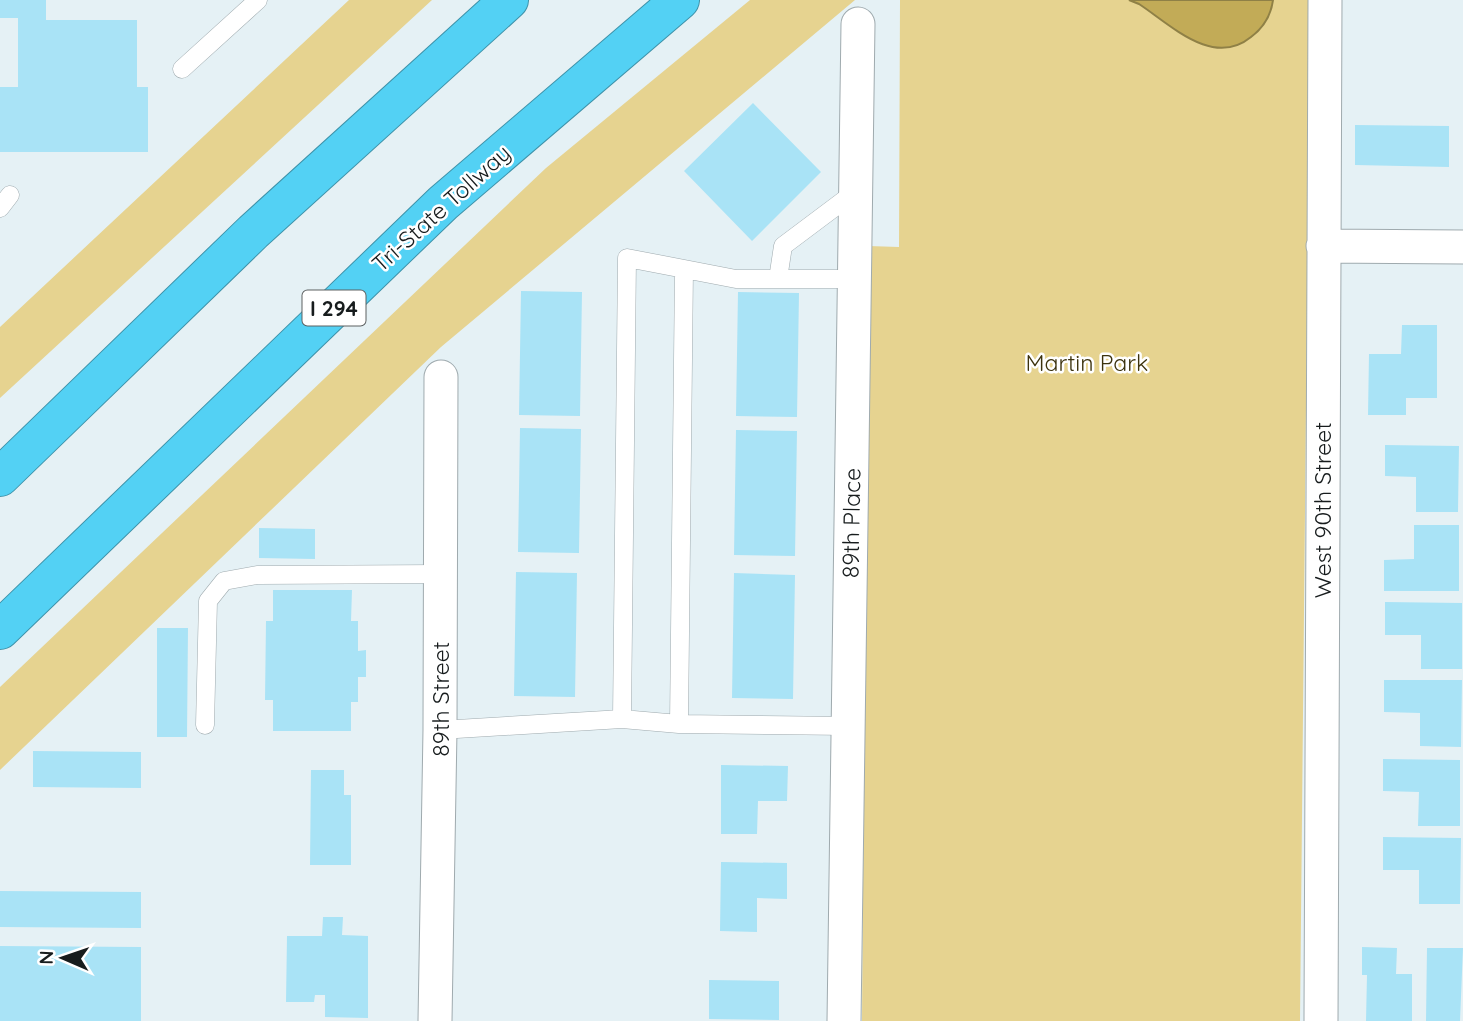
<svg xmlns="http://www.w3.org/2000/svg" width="1463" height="1021" font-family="Quicksand,sans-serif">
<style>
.green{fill:#e6d390}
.water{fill:#c2ab57;stroke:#8f8046;stroke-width:2}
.building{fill:#a9e3f6}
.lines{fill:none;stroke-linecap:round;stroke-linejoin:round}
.service-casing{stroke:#9faaae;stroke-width:19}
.minor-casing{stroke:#9faaae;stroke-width:35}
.motorway-casing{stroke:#3e92a9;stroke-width:40}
.service{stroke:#fff;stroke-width:18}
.minor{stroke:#fff;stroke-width:33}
.motorway{stroke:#53d1f4;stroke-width:38}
.labels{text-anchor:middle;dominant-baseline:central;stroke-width:5;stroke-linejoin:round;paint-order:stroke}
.shield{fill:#fff;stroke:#5d6061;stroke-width:2}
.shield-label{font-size:21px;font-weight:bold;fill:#171c1d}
.street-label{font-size:23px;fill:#171c1d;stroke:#fff}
.park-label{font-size:23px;fill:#3d330e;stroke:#fff}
</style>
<rect width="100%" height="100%" fill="#e5f1f5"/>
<path class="green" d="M349,0H432L0,398V327Z
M750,0H855L441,347L0,770V687L546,168Z
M900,0H1310L1300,1021H862L868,246L899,247Z"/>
<path class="water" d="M1129,0H1273C1271,15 1263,28 1251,37C1213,68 1171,25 1139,4Z"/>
<path class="building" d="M0,0H46V20H137V87H148V152H0V87H18V18H0Z
M753,103L821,172L752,241L684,171Z
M1355,125L1449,126V167L1355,165Z
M521,291L582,292L580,416L519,415Z
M738,292L799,293L797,417L736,416Z
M1402,325H1437V398H1406V415H1368L1369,354H1401Z
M520,428L581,429L579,553L518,552Z
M736,430L797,431L795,556L734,555Z
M1385,445L1459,446L1458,512H1416V477L1385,476Z
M1414,525H1459V591H1384V560L1414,559Z
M259,528L315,529V559L259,558Z
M516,572L577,573L575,697L514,696Z
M734,573L795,575L793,699L732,698Z
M273,590H352L351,621H358V651L366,650V677H358V702H351V731H273V700H265L266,621H273Z
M1385,602L1462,603V669H1421V635H1385Z
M157,628H188L187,737H157Z
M1384,680H1462L1461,747L1420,746V713L1384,712Z
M33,751L141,752V788L33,787Z
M1383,759L1460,760V826H1418L1419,792L1383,791Z
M721,765L788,766L787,801H758L757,834H721Z
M311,770H344V795H351V865H310Z
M1383,837L1461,838L1460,904H1419V870H1383Z
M721,862L787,863V899L757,898V932L720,931Z
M0,891L141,892V928L0,927Z
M323,917H343L342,935L368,936V1018L325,1017V995H315L314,1002H286L287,936H322Z
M0,946L141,947V1021H0Z
M1362,947L1397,948L1396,974H1412V1021H1366L1367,975H1362Z
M1427,948H1463L1460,1021H1426Z
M709,980L779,981V1020L709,1019Z"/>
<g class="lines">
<defs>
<path id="service" d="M182,69L258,0
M0,208L10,195
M684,269L679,724L848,726
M778,279L783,246L855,192
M622,719L679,724
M205,725L208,601L224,581L257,575L441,574
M440,730L622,719L627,258L736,279H854"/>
<path id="minor" d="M1323,246L1463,247
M435,1021L440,730L441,377
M844,1021L858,24
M1321,1021L1325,0"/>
<path id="motorway" d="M0,477L253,232L509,0
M0,630L443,203L680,0"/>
</defs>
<use href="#service" class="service-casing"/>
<use href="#minor" class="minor-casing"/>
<use href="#motorway" class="motorway-casing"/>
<use href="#service" class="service"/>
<use href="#minor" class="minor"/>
<use href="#motorway" class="motorway"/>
</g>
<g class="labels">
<rect class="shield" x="302.5" y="290.5" width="63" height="35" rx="5"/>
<g class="shield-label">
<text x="334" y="308">I 294</text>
</g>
<g class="street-label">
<text transform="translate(441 208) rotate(-42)">Tri-State Tollway</text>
<text transform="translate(1322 510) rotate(-90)">West 90th Street</text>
<text transform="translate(851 523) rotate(-89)">89th Place</text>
<text transform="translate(440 699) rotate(-90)">89th Street</text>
</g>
<g class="park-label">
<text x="1087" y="362">Martin Park</text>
</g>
</g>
<g transform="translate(63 958) rotate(272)" stroke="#ffffff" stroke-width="5" paint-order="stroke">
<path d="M0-5L12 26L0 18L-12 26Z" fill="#171c1d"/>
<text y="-10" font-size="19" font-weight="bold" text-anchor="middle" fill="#171c1d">N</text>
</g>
</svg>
